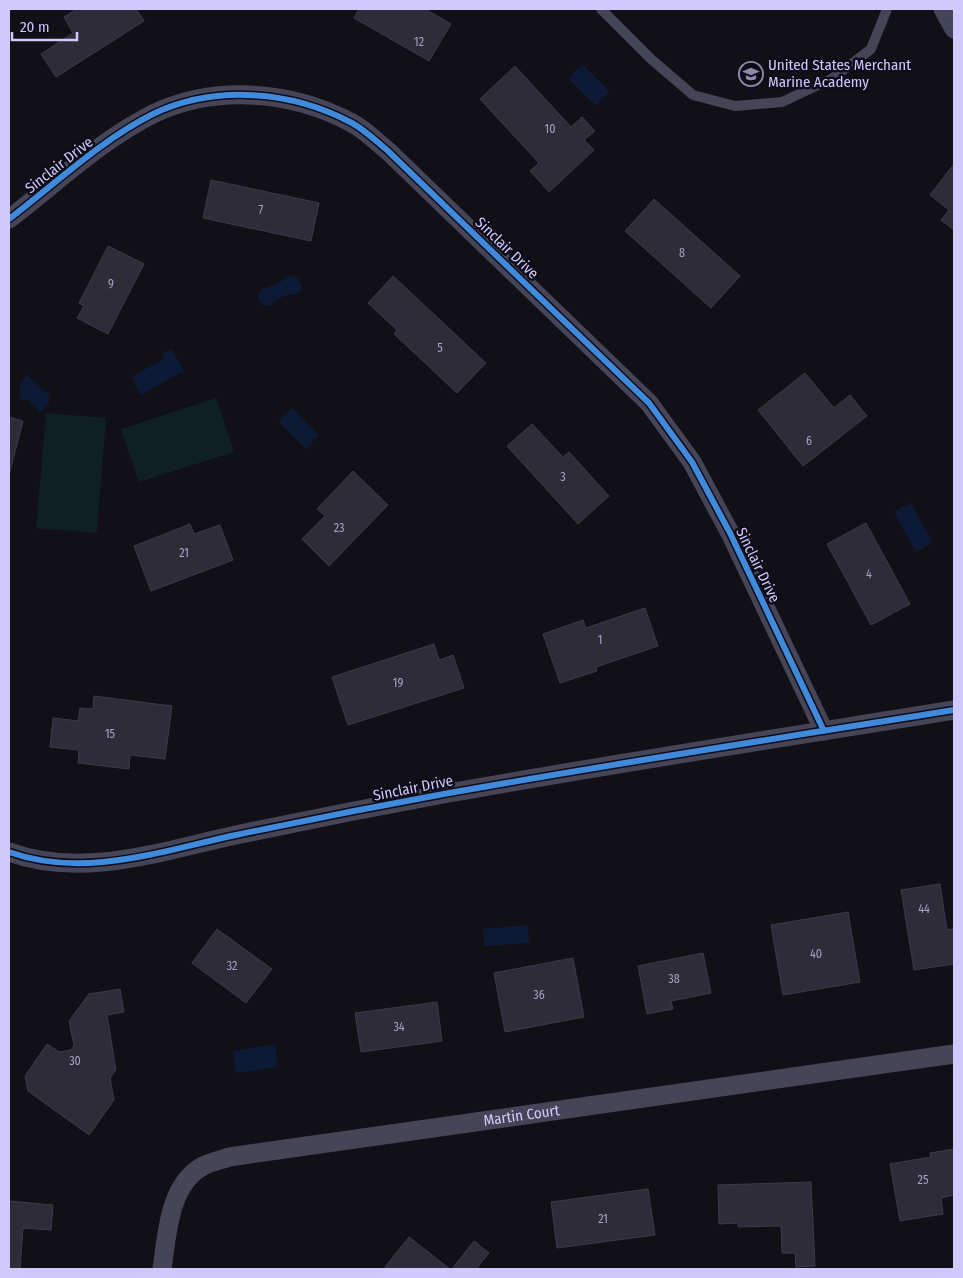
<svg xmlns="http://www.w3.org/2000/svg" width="963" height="1278" font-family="'Fira Sans Condensed',sans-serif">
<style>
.green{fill:#0f2022}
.water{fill:#0d1a35}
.building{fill:#2f2c3a;stroke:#3c3a4b}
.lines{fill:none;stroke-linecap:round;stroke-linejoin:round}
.lane{stroke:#464557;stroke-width:10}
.street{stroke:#464557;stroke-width:19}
.cycleway-casing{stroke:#0f0c1a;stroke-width:9}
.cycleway{stroke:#408adc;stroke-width:6}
.labels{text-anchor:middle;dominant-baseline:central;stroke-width:5;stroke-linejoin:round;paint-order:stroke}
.number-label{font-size:12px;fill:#a8a2cb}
.poi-label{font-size:15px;fill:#d1c9fb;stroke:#0f0c1a;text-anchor:start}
.street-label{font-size:15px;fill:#d1c9fb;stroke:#0f0c1a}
</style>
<rect width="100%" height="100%" fill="#111016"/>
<path class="green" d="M216,398L234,452L139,482L121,429Z
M46,413L106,418L97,533L36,528Z"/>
<path class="water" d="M582,64L610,91L596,106L568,79Z
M291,275L299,279L302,288C297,297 292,292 284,296C274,300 270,312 259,301L258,296L261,289L277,284Z
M172,349L184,371L141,395L131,377L164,359L162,354Z
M27,375L49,395V403L40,412L28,400L19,399L21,381Z
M292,408L319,435L306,449L278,421Z
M911,503L933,542L916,552L894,512Z
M528,925L529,943L484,946L483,929Z
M275,1045L278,1067L236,1073L233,1051Z"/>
<path class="building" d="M77,9H136L144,21L56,77L41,54L73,33L64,17Z
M359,9H425L451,24L429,61L354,18Z
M515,66L571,127L582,117L595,131L584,140L594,150L549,192L530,171L539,163L480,99Z
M954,164V230L941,220L949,210L930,195Z
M211,180L319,203L311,241L203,218Z
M654,199L740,276L711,308L625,231Z
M108,246L144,264L108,334L77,318L84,306L79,303Z
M393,276L486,363L457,393L394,334L397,330L368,303Z
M805,373L834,408L850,395L867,416L803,466L758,410Z
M9,417L23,421L9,475Z
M532,424L563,457L569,452L609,496L578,524L507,446Z
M353,471L388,505L329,566L302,539L325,516L317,509Z
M866,523L910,604L871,625L827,544Z
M190,524L194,534L220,525L233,560L151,591L134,546Z
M645,608L658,646L596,667L597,671L560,683L543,634L583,620L586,628Z
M434,644L439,660L453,655L464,688L348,725L332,677Z
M94,696L172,706L165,759L130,755L129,769L78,763L79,750L50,747L53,718L78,721L80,708L93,709Z
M940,884L947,930L954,929V964L914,970L901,890Z
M848,912L860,982L783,995L771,925Z
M217,929L272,969L246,1003L192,963Z
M703,953L711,993L671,1001L673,1009L647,1014L638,966Z
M573,958L584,1017L505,1032L494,973Z
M120,989L124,1012L107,1015L116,1070L110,1078L114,1100L89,1135L28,1091L25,1076L47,1044L59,1052L71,1050L74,1046L69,1021L89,994Z
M437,1002L442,1041L361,1052L355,1013Z
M954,1149V1195L941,1198L943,1214L900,1221L890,1164L931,1157L930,1153Z
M811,1182L815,1266L796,1267L795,1253H782L781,1226L738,1227V1223L719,1224L718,1185Z
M648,1189L655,1235L557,1248L551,1202Z
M9,1201L53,1205L51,1230L23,1228L20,1269H9Z
M409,1237L450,1269H388L385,1267Z
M474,1241L489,1253L476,1269H452Z"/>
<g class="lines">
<path class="lane" d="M601,9L651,59L693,95L735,106L782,102L833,78L871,49L887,9"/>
<g class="street">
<path d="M943,9L954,29"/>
<path d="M9,219C55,184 101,140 153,114C216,84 292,91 352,123C365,130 377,142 388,151L649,403L692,462L730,533L824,731"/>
<path d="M9,852C84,879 161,851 236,835C307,820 378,806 449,793C617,763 786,737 954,710"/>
<path id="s1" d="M162,1269C167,1235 169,1184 203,1166C211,1162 221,1160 229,1157L954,1054"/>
</g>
<defs>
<path id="cycleway" d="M9,219C55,184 101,140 153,114C216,84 292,91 352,123C365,130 377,142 388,151L649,403L692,462L730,533L824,731
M9,852C84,879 161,851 236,835C307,820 378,806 449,793C617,763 786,737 954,710"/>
</defs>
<use href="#cycleway" class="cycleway-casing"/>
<use href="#cycleway" class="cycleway"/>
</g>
<defs>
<symbol id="university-ring" viewBox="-11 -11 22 22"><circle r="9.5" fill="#0f0c1a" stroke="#8e88ab" stroke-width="1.5"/><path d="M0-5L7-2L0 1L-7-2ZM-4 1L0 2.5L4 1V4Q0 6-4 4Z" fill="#8e88ab"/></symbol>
</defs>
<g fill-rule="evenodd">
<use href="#university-ring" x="737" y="60" width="28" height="28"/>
</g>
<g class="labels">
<g class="number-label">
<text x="419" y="42">12</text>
<text x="550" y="129">10</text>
<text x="261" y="210">7</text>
<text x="682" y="253">8</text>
<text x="111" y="284">9</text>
<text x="440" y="348">5</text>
<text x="809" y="441">6</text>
<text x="563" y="477">3</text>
<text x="339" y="528">23</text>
<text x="184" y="553">21</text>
<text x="869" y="574">4</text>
<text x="600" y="640">1</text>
<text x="398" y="683">19</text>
<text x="110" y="734">15</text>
<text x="924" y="909">44</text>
<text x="816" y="954">40</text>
<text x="232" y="966">32</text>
<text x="674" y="979">38</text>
<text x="539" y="995">36</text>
<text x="399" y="1027">34</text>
<text x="75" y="1061">30</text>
<text x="923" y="1180">25</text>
<text x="603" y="1219">21</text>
</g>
<g class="poi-label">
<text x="768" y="65">United States Merchant<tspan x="768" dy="17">Marine Academy</tspan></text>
</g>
<g class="street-label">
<text transform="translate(59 165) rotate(-38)">Sinclair Drive</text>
<text transform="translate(507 248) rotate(44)">Sinclair Drive</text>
<text transform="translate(758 565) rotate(64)">Sinclair Drive</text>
<text transform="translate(413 788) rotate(-11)">Sinclair Drive</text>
<text stroke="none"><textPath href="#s1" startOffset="438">Martin Court</textPath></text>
</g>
</g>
<rect width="963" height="1278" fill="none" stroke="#d1c9fb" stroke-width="20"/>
<path d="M12 32v8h65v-8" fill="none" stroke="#d1c9fb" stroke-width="2.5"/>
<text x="20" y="32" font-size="15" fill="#d1c9fb" stroke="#0f0c1a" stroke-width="4" paint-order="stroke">20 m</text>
</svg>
